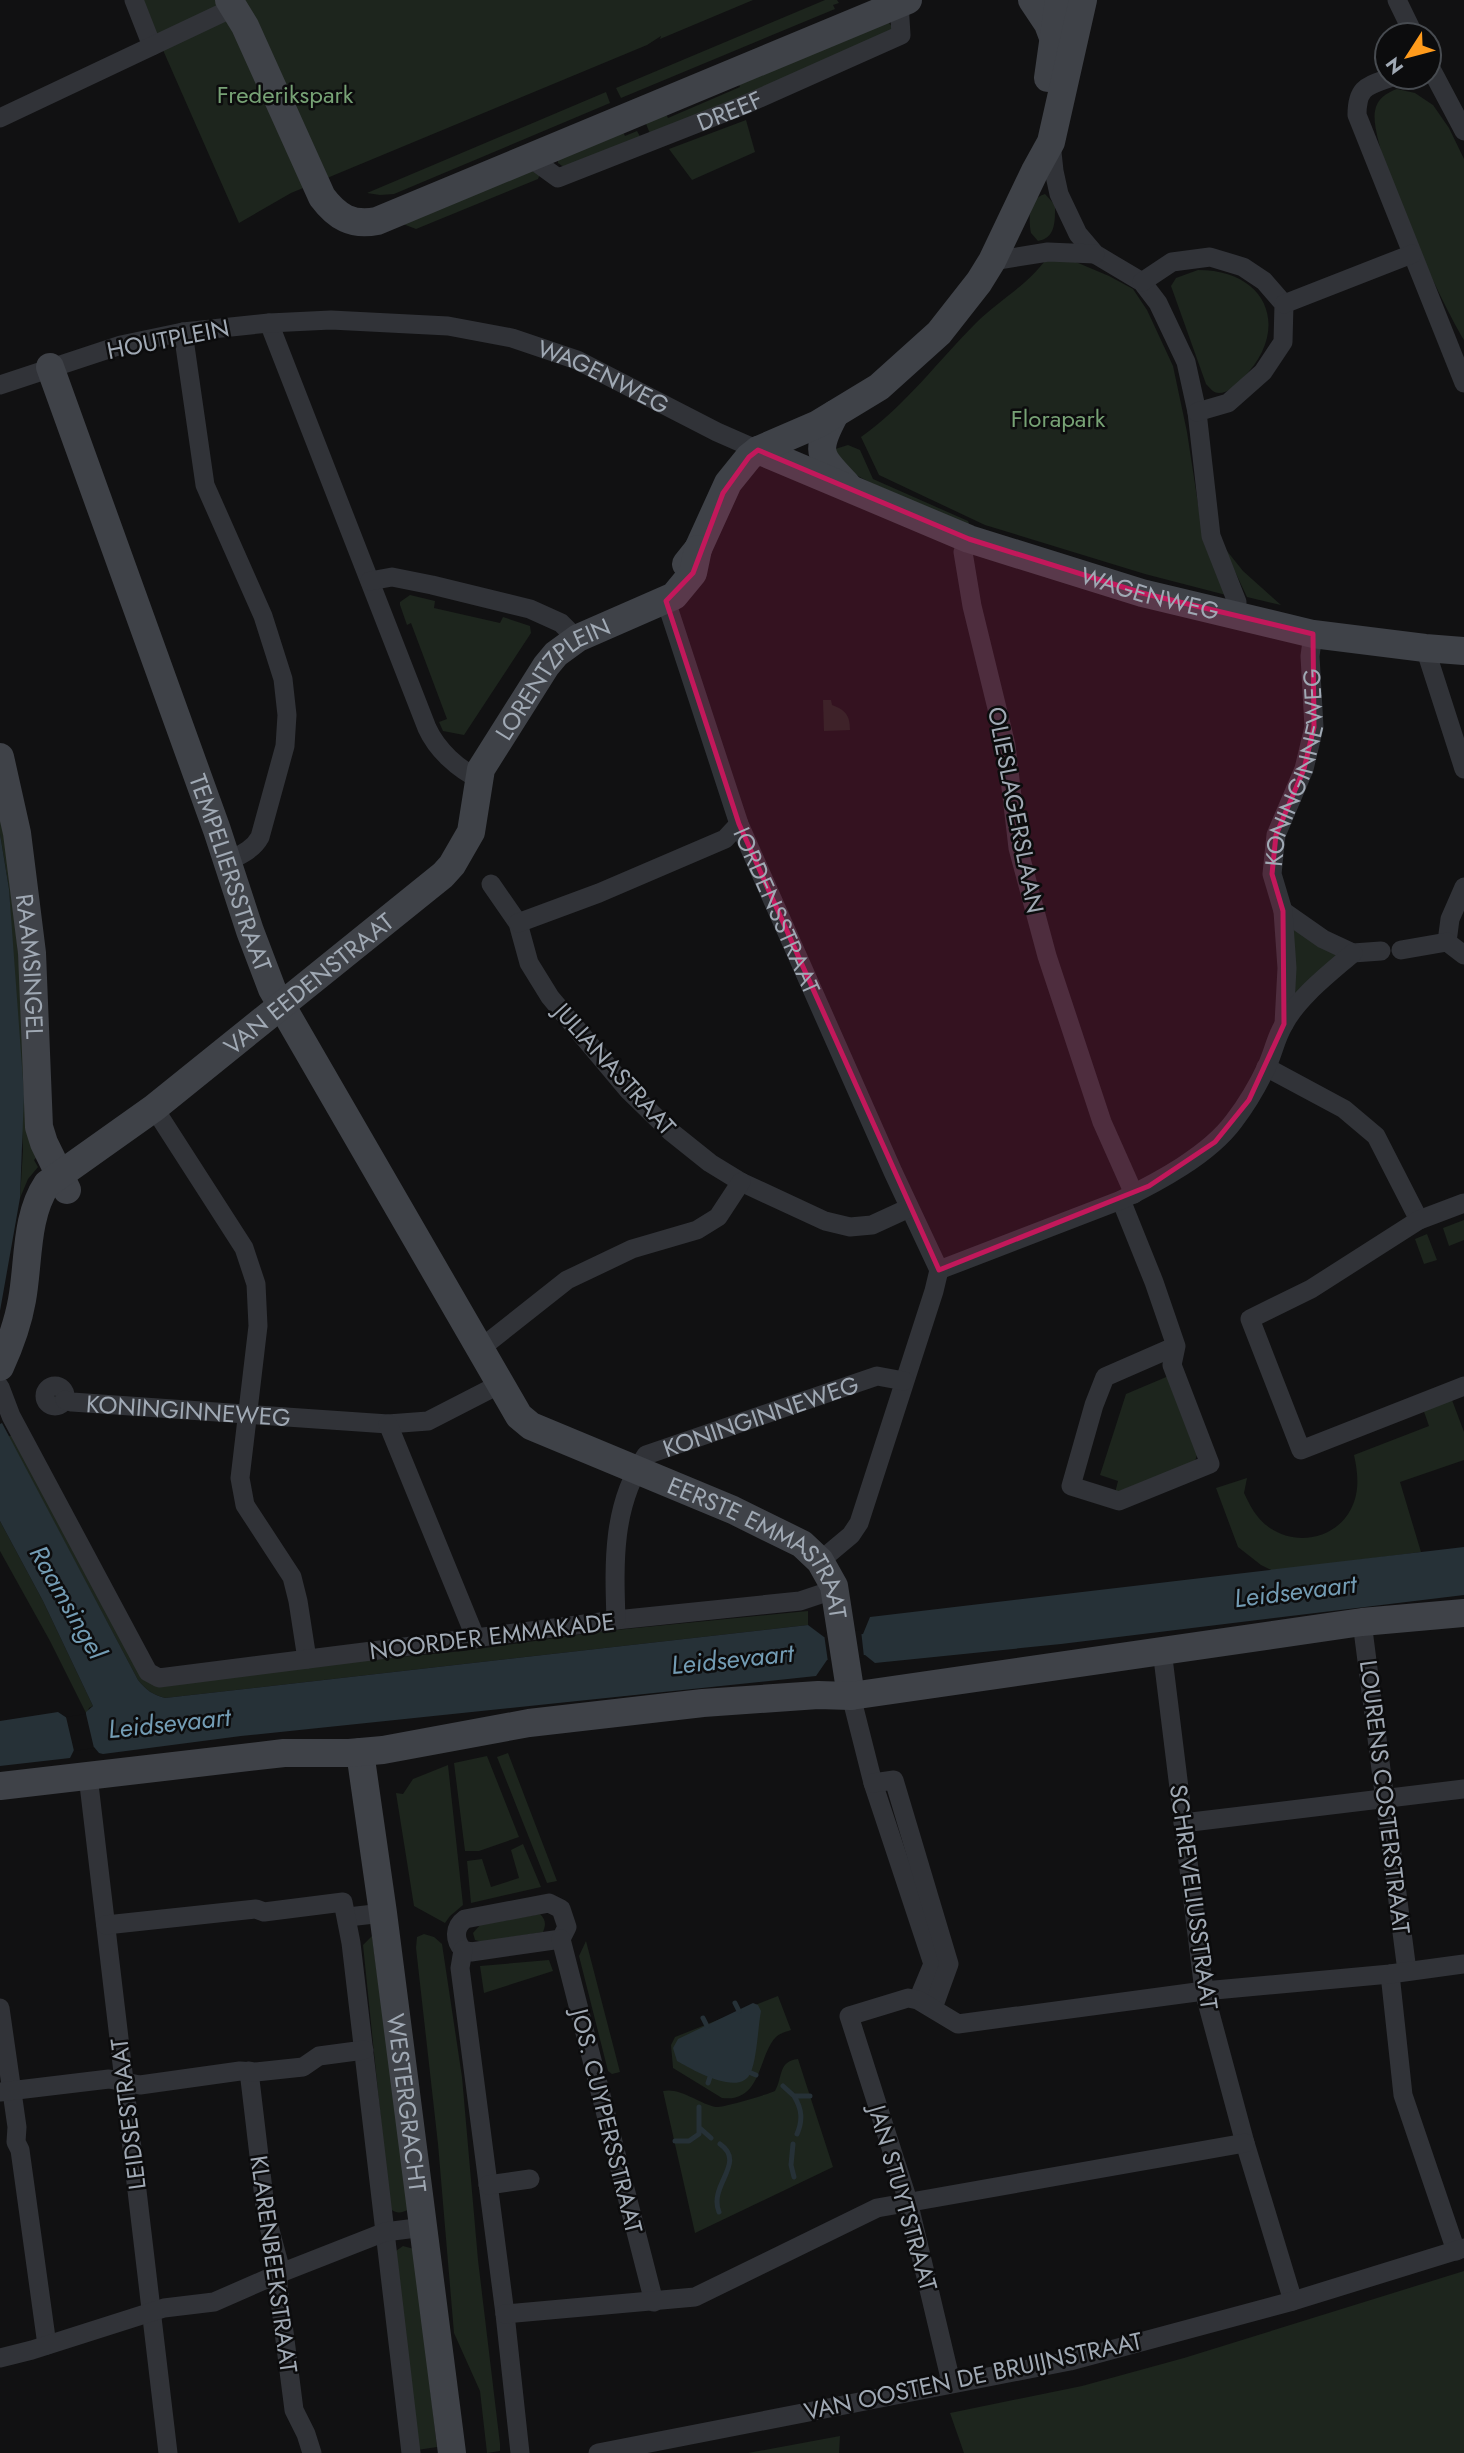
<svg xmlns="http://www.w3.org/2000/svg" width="1464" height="2453" font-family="Jost,sans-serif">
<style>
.green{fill:#1d251d}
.water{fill:#263137}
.pier{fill:#111112}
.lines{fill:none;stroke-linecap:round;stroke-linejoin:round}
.stream{stroke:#263137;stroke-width:5}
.street{stroke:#313338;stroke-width:19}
.secondary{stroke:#3f4248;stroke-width:28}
.marked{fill:#c2185b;fill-opacity:0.2;stroke:#c2185b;stroke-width:5;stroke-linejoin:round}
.labels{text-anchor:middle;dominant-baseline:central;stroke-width:5;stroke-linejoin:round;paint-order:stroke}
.park-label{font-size:24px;fill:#77a275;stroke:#0c0c0d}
.street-label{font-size:24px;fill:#a0a9b4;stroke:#0c0c0d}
.water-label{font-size:26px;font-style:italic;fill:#739cb4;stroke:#0c0c0d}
</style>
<rect width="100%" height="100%" fill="#111112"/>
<path class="green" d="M141,0H753L660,39L661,36L647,45L291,193L239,223Z
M825,0H837L839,3L833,5L835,9L621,98L616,88Z
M887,20L894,30L651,136L644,119L664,110L668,118L740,87L737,80Z
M1397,89L1415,93L1433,105L1449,128L1464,159V340C1442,305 1368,146 1375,111C1377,99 1386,93 1397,89Z
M606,92L610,103L394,194L380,195L367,193Z
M746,120L755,152L692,180L669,149Z
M621,128L625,136L637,131L642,140L565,168L558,163V160Z
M529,170L540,174L538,179L416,229L403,224Z
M1045,194L1055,205C1055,221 1056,238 1038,241L1031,233C1028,219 1029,198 1045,194Z
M1047,258L1071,260L1109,276L1133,289L1147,310L1173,366L1187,432L1204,543L1226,595L1145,574L985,525L879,475L861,437C905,406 938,361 976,323C1000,299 1027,286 1047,258Z
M1198,270C1268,270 1292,330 1242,379C1236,385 1228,393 1219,393C1213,393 1210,388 1206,384L1171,286L1176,278Z
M848,445L860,450L873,479L968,521L970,526L867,481L849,471L832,450Z
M1223,546L1243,571L1281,605L1247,597Z
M410,595L435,601L434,608L500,623L503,617L530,626L531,633L464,735L443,731L439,722L447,719L411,623L407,625L400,605V602Z
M823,700H831L832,705C846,710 850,716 850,730L824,731Z
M0,803L6,831L38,1156L34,1160L38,1167L28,1179L20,1198L23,1150L9,889L0,834Z
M1283,911L1353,953L1284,1024Z
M1464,1220V1240L1449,1246L1443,1228Z
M1427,1234L1437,1260L1424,1264L1415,1239Z
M1171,1375L1199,1449L1195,1461L1115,1493L1118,1481L1100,1475L1126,1394Z
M1449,1392L1464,1432V1460L1400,1482L1421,1552L1273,1571L1261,1565L1238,1547L1216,1488L1247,1478L1244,1493C1248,1501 1252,1510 1258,1517C1283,1548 1333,1544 1351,1509C1360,1492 1358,1473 1354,1455L1429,1426L1421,1403Z
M8,1436H13L159,1686L309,1666L463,1651L606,1631L808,1611V1625L165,1698C153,1695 146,1690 138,1680Z
M0,1521L43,1601L93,1706L89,1708L87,1715L50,1641L0,1551Z
M508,1753L557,1881L547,1883L497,1757Z
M487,1756L519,1837L479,1851H465L454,1763Z
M448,1765L463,1905L450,1916L445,1923L414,1906L396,1793L403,1794L413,1779Z
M523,1844L541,1887L471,1903L467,1861L482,1859L491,1887L519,1878L511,1850Z
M540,1914C546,1920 546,1925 543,1932L482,1942L475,1940L473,1933L480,1925Z
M424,1934L434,1937L442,1944L462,2077L478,2260L500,2444V2451L487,2453L480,2391L454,2333L438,2144L416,1948L417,1937Z
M372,1936L409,2209C402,2213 397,2214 390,2209L363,1945Z
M586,1941L620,2072L612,2074L608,2071L579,1956Z
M549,1960L553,1971L484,1993L480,1966Z
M778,1996L791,2030C786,2032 780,2033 776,2037C758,2055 762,2103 722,2098L673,2068L671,2045L675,2037Z
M798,2059L833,2167L695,2233L663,2091C680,2087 700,2104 716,2107C722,2108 769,2094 775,2091C783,2077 778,2061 798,2059Z
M403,2246L414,2249L437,2447L417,2450L393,2253Z
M1464,2271V2453H964L950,2413L1082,2386L1184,2358Z
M840,2436L839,2453H748Z"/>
<path class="water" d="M0,834L9,889L24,1094L20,1198L0,1311Z
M2,1423L138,1680C146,1690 153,1695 165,1698L808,1625L824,1637L863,1634L870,1617L1464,1547V1595L1061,1644L875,1663L865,1655L827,1660L816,1676L241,1736L103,1754L99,1753L94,1747L74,1750L70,1758L0,1766V1721L58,1712L67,1718L86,1715V1712L93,1706L43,1601L0,1521V1424Z
M753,2003L758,2005L761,2011C758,2027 757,2057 751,2072C741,2098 693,2070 677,2061L673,2048L678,2039Z"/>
<path class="pier" d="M861,1630L864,1657L828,1662L824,1634Z
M86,1714L94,1748L74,1751L66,1717Z"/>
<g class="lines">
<path class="stream" d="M735,2003L739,2011
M703,2018L707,2026
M751,2073L756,2075
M708,2083L710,2077
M783,2086L794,2096H810
M794,2096C802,2109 803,2120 797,2134
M701,2129L711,2138
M675,2141H689L699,2134V2107
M793,2144L791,2165L794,2177
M719,2212C708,2185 747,2163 720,2144"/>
<g class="street">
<path d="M134,0L152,46"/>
<path d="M1397,0L1414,35"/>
<path d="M1429,65L1464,131"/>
<path d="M1392,77C1368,86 1357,86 1357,115L1464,383"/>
<path d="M0,118L222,13L232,6"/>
<path d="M1051,143L1054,171L1059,194L1078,234L1095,254L1142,282L1158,303L1186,362L1197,412L1211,536L1237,602L1236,617"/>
<path id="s1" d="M529,157L558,178L744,105L901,35L899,3"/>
<path d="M992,261L1048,252L1095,254"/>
<path d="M1142,282L1172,262L1210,257L1243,267L1264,281L1284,304L1283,342L1263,372L1228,403L1197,412"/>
<path d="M1284,304L1412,254"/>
<path d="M269,323L427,728C437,750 458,769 479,779"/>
<path d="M183,332L205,485L263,616L283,679L287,715L285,746L260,837C253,850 240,855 227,862"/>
<path id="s2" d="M0,385L121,345L183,332L269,323L331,320L448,326L512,338L577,360L717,432L758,450"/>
<path d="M969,539L963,552L972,606L1006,745L1018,848L1047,956L1102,1122L1134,1194"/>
<path d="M370,581L392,577L432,585L530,609L561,623L568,630"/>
<path id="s3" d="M666,601L739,824L893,1172L939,1270"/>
<path d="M1425,648L1464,769"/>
<path d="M491,884L518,923L529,963L550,997L628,1090L670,1131L710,1163L741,1182L825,1221L850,1227L872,1225L909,1208"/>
<path d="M1283,911L1323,939L1353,953L1381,951"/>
<path d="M518,923L599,893L725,839L739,824"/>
<path d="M1447,942L1450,919L1464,887"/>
<path d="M1401,950L1447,942L1464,955"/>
<path id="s4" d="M1284,1024L1287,968L1283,911L1272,874L1276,835L1304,769L1314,727L1310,656L1313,634"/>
<path d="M1266,1067L1344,1109L1376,1136L1419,1220"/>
<path d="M154,1108L244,1248L256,1284L258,1326L240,1478L245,1505L292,1577L298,1601L307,1659"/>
<path d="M1121,1200L1154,1282L1176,1346L1172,1365L1210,1464L1119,1501L1071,1486L1094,1405L1105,1377L1176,1346"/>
<path d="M1464,1203L1419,1220L1311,1289L1250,1319L1301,1450L1464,1386"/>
<path d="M939,1270L1121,1200C1158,1182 1209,1155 1234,1121C1247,1104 1258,1085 1267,1066C1273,1053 1276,1038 1283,1026C1297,998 1330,973 1353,953"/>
<path d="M481,1348L567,1280L632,1249L697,1230L718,1217L741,1182"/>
<circle cx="55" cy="1396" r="10"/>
<path d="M0,1387L11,1416L148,1672L159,1678L616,1620L800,1601L821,1594L834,1586"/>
<path id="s5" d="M65,1400L72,1402L388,1424L428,1421L502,1383"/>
<path d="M388,1424L476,1639"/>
<path d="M820,1561L851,1535L859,1523L934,1291L939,1270"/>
<path id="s6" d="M616,1620C614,1562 612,1505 646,1455L877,1376L904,1381"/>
<path d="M1362,1622L1407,1971"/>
<path d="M1162,1650L1204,1991L1245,2143L1293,2301"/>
<path d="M851,1696L873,1783L933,1964L918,2000"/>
<path d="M88,1776L168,2453"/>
<path d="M873,1783L894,1780L949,1964L933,2008"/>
<path d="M1183,1823L1464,1789"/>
<path d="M549,1903L561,1909L567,1927L561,1939L471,1952L463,1950C454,1940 454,1927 465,1919Z"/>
<path d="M348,1917L383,1913"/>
<path d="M106,1925L256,1909L264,1912L343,1902L351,1943L411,2453"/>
<path d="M561,1939L654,2302"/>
<path d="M463,1950L460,1968L505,2314L520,2453"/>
<path d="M1390,1974L1403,2095L1456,2251"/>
<path d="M0,2008L17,2127L16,2142L20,2150L47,2345"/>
<path d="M249,2071L266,2215L279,2264L278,2285L294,2410L306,2434L312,2453"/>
<path d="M0,2092L109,2079L140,2085L240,2071L256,2072L303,2067L319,2056L364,2050"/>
<path d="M488,2185L530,2179"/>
<path d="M505,2314L695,2297L877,2208L1245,2143"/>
<path d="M0,2358L32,2350L164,2308L214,2302L278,2274L385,2232L424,2227"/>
<path d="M951,2382L908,2201L849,2016L908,1998L918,2000L958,2024L1204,1991L1390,1974L1464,1964"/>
<path d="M598,2453L1070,2361L1293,2301L1464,2248"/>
</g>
<g class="secondary">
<path d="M229,0L245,26L322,197C337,217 352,226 377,221L908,0"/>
<path d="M1032,0L1048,24L1054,40"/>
<path d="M1048,78L1059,0"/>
<path id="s7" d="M50,367L217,830L250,931L272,989L519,1416L531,1426L733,1510L802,1544L820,1561L834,1586L851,1696"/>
<path d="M835,414C814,453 819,455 848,486"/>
<path id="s8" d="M758,450L969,539L1142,593L1313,634L1425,648L1464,651"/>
<path d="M686,564L698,549L728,483L749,457L758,450L818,424L879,387L939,333L979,282L992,261L1035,171L1051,142L1083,0"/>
<path id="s9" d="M0,757L17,833L32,953L39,1127L44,1143L67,1190"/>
<path id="s10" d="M0,1367C10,1345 18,1323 22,1300C29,1262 25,1217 47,1184L154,1108L443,875L452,865L471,832L481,769L546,666L556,654L578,638L674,596L693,573L698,549"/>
<path id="s11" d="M360,1752L383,1913L452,2453"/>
<path d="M0,1786L284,1753H349L383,1750L529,1723L703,1703L818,1695L851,1696L1362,1622L1464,1613"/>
</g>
</g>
<path class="marked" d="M758,450L969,539L1142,593L1313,634L1314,727L1304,769L1276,835L1272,874L1283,911L1284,1024L1249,1100L1215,1142L1149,1186L939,1270L739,824L666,601L693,573L723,493L749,457Z"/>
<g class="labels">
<g class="park-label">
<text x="285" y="94">Frederikspark</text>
<text x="1058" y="418">Florapark</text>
</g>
<g class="street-label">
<text stroke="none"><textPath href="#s1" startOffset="220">DREEF</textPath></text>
<text transform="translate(168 339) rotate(-11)">HOUTPLEIN</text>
<text stroke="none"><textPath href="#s2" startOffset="621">WAGENWEG</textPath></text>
<text stroke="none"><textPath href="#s8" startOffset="418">WAGENWEG</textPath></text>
<text stroke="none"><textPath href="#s10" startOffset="926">LORENTZPLEIN</textPath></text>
<text stroke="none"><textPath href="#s4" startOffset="262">KONINGINNEWEG</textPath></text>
<text transform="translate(1016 810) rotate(79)">OLIESLAGERSLAAN</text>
<text stroke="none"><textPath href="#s7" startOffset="537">TEMPELIERSSTRAAT</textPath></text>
<text stroke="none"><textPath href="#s3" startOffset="329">IORDENSSTRAAT</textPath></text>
<text stroke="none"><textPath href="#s9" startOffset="212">RAAMSINGEL</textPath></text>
<text stroke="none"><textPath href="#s10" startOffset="520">VAN EEDENSTRAAT</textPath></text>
<text transform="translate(615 1069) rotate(48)">JULIANASTRAAT</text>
<text stroke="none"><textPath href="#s5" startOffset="124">KONINGINNEWEG</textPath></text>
<text stroke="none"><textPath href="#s6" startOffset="292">KONINGINNEWEG</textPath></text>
<text stroke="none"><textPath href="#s7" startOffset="1435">EERSTE EMMASTRAAT</textPath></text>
<text transform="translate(492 1636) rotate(-7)">NOORDER EMMAKADE</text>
<text transform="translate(1385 1797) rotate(83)">LOURENS COSTERSTRAAT</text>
<text transform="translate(1194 1897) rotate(82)">SCHREVELIUSSTRAAT</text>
<text stroke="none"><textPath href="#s11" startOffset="354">WESTERGRACHT</textPath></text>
<text transform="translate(128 2114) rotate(-97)">LEIDSESTRAAT</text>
<text transform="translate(607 2121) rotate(76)">JOS. CUYPERSSTRAAT</text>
<text transform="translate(903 2198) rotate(74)">JAN STUYTSTRAAT</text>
<text transform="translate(274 2264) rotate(82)">KLARENBEEKSTRAAT</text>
<text transform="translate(973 2376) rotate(-12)">VAN OOSTEN DE BRUIJNSTRAAT</text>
</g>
<g class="water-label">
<text transform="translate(1295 1591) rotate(-7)">Leidsevaart</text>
<text transform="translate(68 1602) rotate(60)">Raamsingel</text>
<text transform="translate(732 1659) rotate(-6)">Leidsevaart</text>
<text transform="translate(169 1723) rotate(-6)">Leidsevaart</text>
</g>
</g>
<g transform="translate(1408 56) rotate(234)"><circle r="33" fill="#0c0c0d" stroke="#474b50" stroke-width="2"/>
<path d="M0-5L12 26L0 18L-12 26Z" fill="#ff9b1c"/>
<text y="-10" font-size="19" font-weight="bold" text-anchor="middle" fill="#a0a9b4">N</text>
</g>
</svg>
